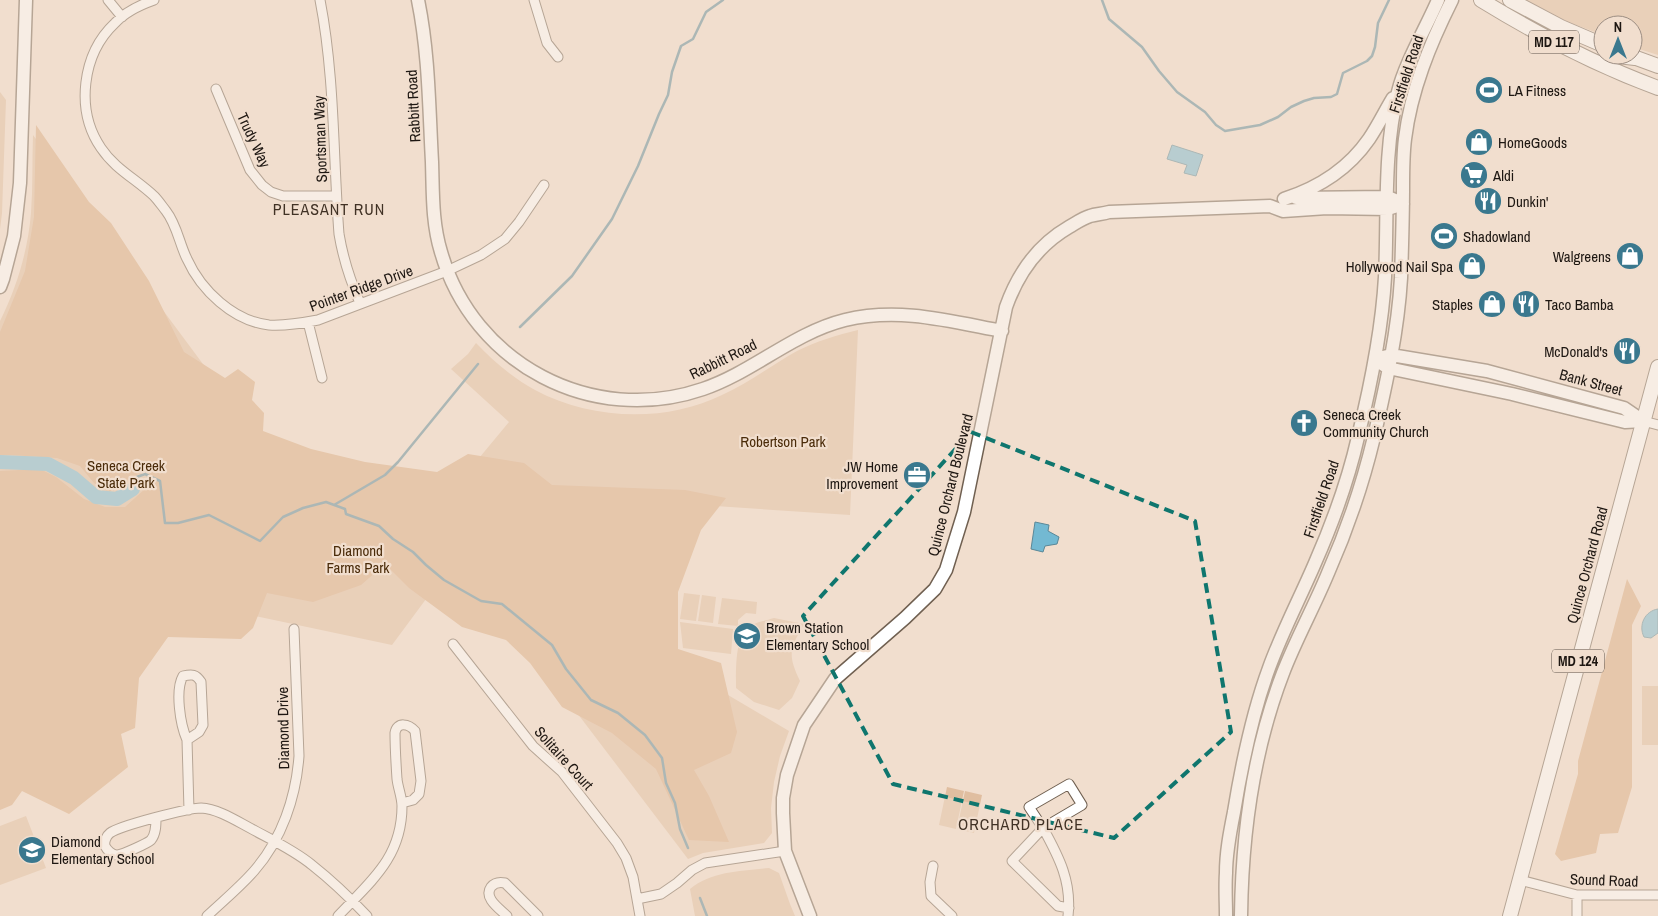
<svg xmlns="http://www.w3.org/2000/svg" width="1658" height="916" font-family="'Archivo Narrow',sans-serif">
<style>
.green{fill:#e0bea0}
.forest{fill:#d9aa80}
.water{fill:#73b9d2;stroke:#5a8898}
.lines{fill:none;stroke-linecap:round;stroke-linejoin:round}
.stream{stroke:#5a8898;stroke-width:2.5}
.river{stroke:#73b9d2;stroke-width:14}
.street-casing{stroke:#706051;stroke-width:11}
.secondary-casing{stroke:#706051;stroke-width:15}
.primary-casing{stroke:#706051;stroke-width:16}
.street{stroke:#fff;stroke-width:9}
.secondary{stroke:#fff;stroke-width:12}
.primary{stroke:#fff;stroke-width:14}
.marked{fill:none;stroke:#0f766e;stroke-width:4;stroke-dasharray:10 6;stroke-linejoin:round}
.labels{text-anchor:middle;dominant-baseline:central;stroke-width:4.5;stroke-linejoin:round;paint-order:stroke}
.shield{fill:#f1dece;stroke:#5d534a;stroke-width:1}
.shield-label{font-size:14px;font-weight:bold;fill:#1e1712}
.street-label{font-size:15px;fill:#1e1712;stroke:#f1dece}
.poi-label{font-size:15px;fill:#1e1712;stroke:#f1dece;text-anchor:start}
.park-label{font-size:15px;fill:#4a2b09;stroke:#f1dece}
.neighbourhood-label{font-size:16px;letter-spacing:1px;fill:#413225;stroke:#f1dece}
</style>
<rect width="100%" height="100%" fill="#f1dece"/>
<path class="green" d="M1523,0H1658V55L1633,47V25H1603V35L1568,22Z
M0,92L6,100L2,213L0,229Z
M33,135L286,476L455,487L509,422L451,369L468,354L476,343C493,361 513,378 535,390C591,420 665,423 722,395C748,383 772,365 797,351C817,341 837,335 858,330L850,515L550,495L523,574L789,731L780,756L774,782L771,808L772,833L764,843L703,853L688,859L527,647L429,595L392,645L213,607L0,749V321C17,287 28,250 31,213C33,187 32,161 33,135Z
M684,593L700,595L696,621L680,619Z
M702,595L716,597L713,623L698,621Z
M722,598L757,602L756,614L746,613L738,620V626L718,624Z
M774,618L804,624C790,649 787,654 800,681L792,698L779,710L754,702L736,688C736,673 735,643 745,630C751,623 765,621 774,618Z
M680,622L733,629L731,654L683,648Z
M1642,686H1658V745H1642Z
M947,787L964,791L956,829L939,825Z
M965,791L982,795L974,833L957,829Z
M26,816L46,868L0,885V826Z
M769,868L779,873L790,904L795,916H695L690,889C712,871 742,871 769,868Z"/>
<path class="forest" d="M36,125L89,202L111,223L149,281L184,352L225,378L238,369L255,382L252,400L264,413L263,431L311,449L365,462L437,472L468,454L524,463L552,485L685,490L726,498L701,530L678,592V649L721,663L737,732L731,753L694,770L709,796L729,842L689,840L656,769L612,733L562,707L530,663L506,640L462,627L409,588L385,564L361,585L313,602L267,593L253,628L241,639L168,637L139,678L135,728L121,734L128,767L69,814L22,791L12,805L0,810V471L40,469L56,477L84,499L105,507H125L145,489L150,468L125,481L109,492L94,483L80,466L57,458L11,455H0V332L25,271L34,217Z
M1627,579L1641,606L1632,625V787L1618,833L1600,834L1596,853L1561,861L1555,854L1578,774V761Z"/>
<path class="water" d="M1172,145L1203,155L1196,176L1184,173L1187,165L1167,159Z
M1035,522L1049,525L1048,531L1059,537L1057,544L1045,546L1043,552L1031,549Z
M1658,609V633L1651,638L1644,637C1638,625 1645,611 1658,609Z"/>
<g class="lines">
<path class="stream" d="M1102,0L1109,19L1142,47L1159,71L1177,92L1205,112L1216,125L1225,131L1260,125L1278,117L1291,107L1304,101L1314,98L1331,97L1337,94L1343,73L1367,61L1372,56L1375,47L1378,23L1389,0
M520,327L572,276L612,219L638,166L659,114L668,95L672,72L681,46L693,39L706,12L723,0
M133,489L134,478L145,474L160,481L165,523H178L209,515L260,541L283,517L303,508L326,502L345,509L346,514L379,526L393,539L413,552L426,565L444,580L481,601L502,604L552,645L566,669L591,700L618,713L645,735L662,758L666,783L675,803L680,829L688,848
M334,505L385,475L398,462L478,364
M700,898L707,916"/>
<path class="river" d="M0,462L48,464L74,478L96,497L117,499L133,489"/>
<defs>
<path id="street" d="M108,0L122,17
M154,0C140,5 125,12 115,23C82,54 75,110 101,148C115,169 136,179 154,196C158,200 162,206 166,211C177,225 179,243 187,259C201,290 233,321 269,325C286,326 302,323 318,320L447,271L481,255L505,239L519,222L544,185
M320,0C335,77 333,156 339,234C343,258 350,280 360,303
M534,0L547,43L558,57
M216,89L250,170L262,185L271,192L283,196H336
M308,322L322,378
M1643,421L1658,425
M453,644L533,746L562,772L617,843L626,858L633,877L640,916
M187,740L199,732L203,725L201,682C196,674 192,674 183,676C175,690 180,724 187,740L189,810
M1069,784L1082,805L1043,828L1029,807Z
M156,818C156,825 156,834 151,840C148,843 122,855 117,855C112,855 107,850 105,846C104,842 106,836 110,833C119,826 188,808 201,808C218,809 235,820 250,828C270,839 294,850 312,865C331,880 350,898 367,916
M933,866L930,882L931,896L952,916
M1520,880L1577,895H1658
M1577,895V916
M637,899L661,894L677,883L692,870L705,863L785,851
M207,916C223,901 240,887 254,871C282,839 296,797 299,756L294,629
M338,916C370,882 402,858 402,806C402,797 398,788 397,779C396,764 395,748 395,733C397,721 409,724 415,731L421,781L419,794L413,800L402,803
M507,916C500,909 483,898 491,887C495,882 500,882 505,883L538,916
M1068,916C1072,882 1059,857 1043,828L1012,861L1058,906L1069,908"/>
<path id="secondary" d="M418,0C429,54 429,108 432,162C433,193 432,223 441,252C473,364 592,427 703,389C753,372 793,333 845,320C899,307 949,321 1002,331
M1296,198L1388,197L1395,200
M1284,199C1318,188 1349,168 1369,139C1378,126 1385,111 1393,98
M0,287L3,279L14,236L20,183L26,0
M1383,357L1391,355L1487,371L1624,408L1643,421
M1382,364L1388,368L1512,394L1625,422L1643,421
M810,916L785,851L783,813V798L787,775L804,725L835,679L905,618L935,589L946,570L964,512L1006,307C1018,273 1038,245 1069,227C1076,223 1083,218 1090,216C1096,214 1103,214 1109,212L1270,206L1283,211L1327,208L1388,209L1403,204
M1226,916C1226,902 1225,887 1226,873C1226,852 1230,832 1234,812C1242,763 1252,714 1269,668C1282,632 1300,598 1315,563C1333,522 1348,481 1358,437C1371,384 1382,331 1385,277C1388,215 1383,152 1398,92C1405,63 1426,28 1438,0
M1241,916C1242,833 1253,751 1283,673C1296,639 1314,607 1328,573C1347,530 1363,483 1374,437C1386,385 1398,331 1401,278C1402,247 1403,217 1403,187C1403,171 1403,155 1405,139C1411,90 1430,44 1452,0"/>
<path id="primary" d="M1481,0C1538,35 1596,65 1658,88
M1510,0L1561,27L1603,45
M1610,55L1635,58
M1628,55L1658,66
M1510,916L1658,367"/>
</defs>
<use href="#street" class="street-casing"/>
<use href="#secondary" class="secondary-casing"/>
<use href="#primary" class="primary-casing"/>
<use href="#street" class="street"/>
<use href="#secondary" class="secondary"/>
<use href="#primary" class="primary"/>
</g>
<path d="M0 0H1658V916H0ZM971,432L1195,521L1231,732L1114,838L893,784L803,616Z" fill="#f1dece" fill-opacity=".55" fill-rule="evenodd"/>
<path class="marked" d="M971,432L1195,521L1231,732L1114,838L893,784L803,616Z"/>
<defs>
<symbol id="stadium-disc" viewBox="-11 -11 22 22"><circle r="9.5" fill="#3a788e" stroke="#f1dece"/><path d="M0-5a6.5 5 0 1 0 0 10a6.5 5 0 1 0 0-10ZM-3.5-1.8h7v3.6h-7Z" fill="#fff"/></symbol>
<symbol id="shop-disc" viewBox="-11 -11 22 22"><circle r="9.5" fill="#3a788e" stroke="#f1dece"/><path d="M-5-2.5h2.3a2.7 3.5 0 0 1 5.4 0H5L5.5 6h-11ZM-1.5-2.5h3a1.5 2.3 0 0 0-3 0Z" fill="#fff"/></symbol>
<symbol id="supermarket-disc" viewBox="-11 -11 22 22"><circle r="9.5" fill="#3a788e" stroke="#f1dece"/><path d="M-6-5.5h2.5l.6 2H6L4.5 2H-2.5L-4.4-4H-6ZM-1.5 3.2a1.3 1.3 0 1 0 .1 0ZM3 3.2a1.3 1.3 0 1 0 .1 0Z" fill="#fff"/></symbol>
<symbol id="restaurant-disc" viewBox="-11 -11 22 22"><circle r="9.5" fill="#3a788e" stroke="#f1dece"/><path d="M-5-6h1v4h1v-4h1v4h1v-4h1v5L-1.5 .5V6h-2V.5L-5-1ZM5-6V6H3V1.5H1.5Q1.5-4 5-6Z" fill="#fff"/></symbol>
<symbol id="church-disc" viewBox="-11 -11 22 22"><circle r="9.5" fill="#3a788e" stroke="#f1dece"/><path d="M-1.2-6h2.4v3.5h3.3v2.4h-3.3V6h-2.4V-.1h-3.3v-2.4h3.3Z" fill="#fff"/></symbol>
<symbol id="office-disc" viewBox="-11 -11 22 22"><circle r="9.5" fill="#3a788e" stroke="#f1dece"/><path d="M-6-3h4V-5.5h4V-3h4V5H-6ZM-1-4.5V-3h2v-1.5ZM-6 0V1H6V0Z" fill="#fff"/></symbol>
<symbol id="school-disc" viewBox="-11 -11 22 22"><circle r="9.5" fill="#3a788e" stroke="#f1dece"/><path d="M0-5L7-2L0 1L-7-2ZM-4 1L0 2.5L4 1V4Q0 6-4 4Z" fill="#fff"/></symbol>
</defs>
<g fill-rule="evenodd">
<use href="#stadium-disc" x="1473" y="74" width="32" height="32"/>
<use href="#shop-disc" x="1463" y="126" width="32" height="32"/>
<use href="#supermarket-disc" x="1458" y="159" width="32" height="32"/>
<use href="#restaurant-disc" x="1472" y="185" width="32" height="32"/>
<use href="#stadium-disc" x="1428" y="220" width="32" height="32"/>
<use href="#shop-disc" x="1614" y="240" width="32" height="32"/>
<use href="#shop-disc" x="1456" y="250" width="32" height="32"/>
<use href="#shop-disc" x="1476" y="288" width="32" height="32"/>
<use href="#restaurant-disc" x="1510" y="288" width="32" height="32"/>
<use href="#restaurant-disc" x="1611" y="335" width="32" height="32"/>
<use href="#church-disc" x="1288" y="407" width="32" height="32"/>
<use href="#office-disc" x="901" y="459" width="32" height="32"/>
<use href="#school-disc" x="731" y="620" width="32" height="32"/>
<use href="#school-disc" x="16" y="834" width="32" height="32"/>
</g>
<g class="labels">
<g class="shield">
<rect x="1529" y="30.5" width="50" height="23" rx="4"/>
<rect x="1552" y="649.5" width="52" height="23" rx="4"/>
</g>
<g class="shield-label">
<text x="1554" y="42">MD 117</text>
<text x="1578" y="661">MD 124</text>
</g>
<g class="street-label">
<text transform="translate(1406 74) rotate(-72)">Firstfield Road</text>
<text transform="translate(413 106) rotate(-93)">Rabbitt Road</text>
<text transform="translate(320 139) rotate(-92)">Sportsman Way</text>
<text transform="translate(254 140) rotate(65)">Trudy Way</text>
<text transform="translate(361 288) rotate(-20)">Pointer Ridge Drive</text>
<text transform="translate(723 359) rotate(-26)">Rabbitt Road</text>
<text transform="translate(1591 382) rotate(15)">Bank Street</text>
<text transform="translate(950 485) rotate(-76)">Quince Orchard Boulevard</text>
<text transform="translate(1321 499) rotate(-71)">Firstfield Road</text>
<text transform="translate(1587 565) rotate(-75)">Quince Orchard Road</text>
<text transform="translate(283 728) rotate(-91)">Diamond Drive</text>
<text transform="translate(564 758) rotate(48)">Solitaire Court</text>
<text transform="translate(1604 880) rotate(2)">Sound Road</text>
</g>
<g class="poi-label">
<text x="1508" y="90">LA Fitness</text>
<text x="1498" y="142">HomeGoods</text>
<text x="1493" y="175">Aldi</text>
<text x="1507" y="201">Dunkin'</text>
<text x="1463" y="236">Shadowland</text>
<text x="1611" y="256" text-anchor="end">Walgreens</text>
<text x="1453" y="266" text-anchor="end">Hollywood Nail Spa</text>
<text x="1473" y="304" text-anchor="end">Staples</text>
<text x="1545" y="304">Taco Bamba</text>
<text x="1608" y="351" text-anchor="end">McDonald's</text>
<text x="1323" y="414">Seneca Creek<tspan x="1323" dy="17">Community Church</tspan></text>
<text x="898" y="466" text-anchor="end">JW Home<tspan x="898" dy="17">Improvement</tspan></text>
<text x="766" y="627">Brown Station<tspan x="766" dy="17">Elementary School</tspan></text>
<text x="51" y="841">Diamond<tspan x="51" dy="17">Elementary School</tspan></text>
</g>
<g class="park-label">
<text x="783" y="441">Robertson Park</text>
<text x="126" y="465">Seneca Creek<tspan x="126" dy="17">State Park</tspan></text>
<text x="358" y="550">Diamond<tspan x="358" dy="17">Farms Park</tspan></text>
</g>
<g class="neighbourhood-label">
<text x="329" y="209">PLEASANT RUN</text>
<text x="1021" y="824">ORCHARD PLACE</text>
</g>
</g>
<g transform="translate(1618 40)"><circle r="24" fill="#f1dece" stroke="#9d8e83"/>
<path d="M0-4L9 19L0 12L-9 19Z" fill="#3a788e"/>
<text y="-8" font-size="14" font-weight="bold" text-anchor="middle" fill="#1e1712">N</text>
</g>
</svg>
